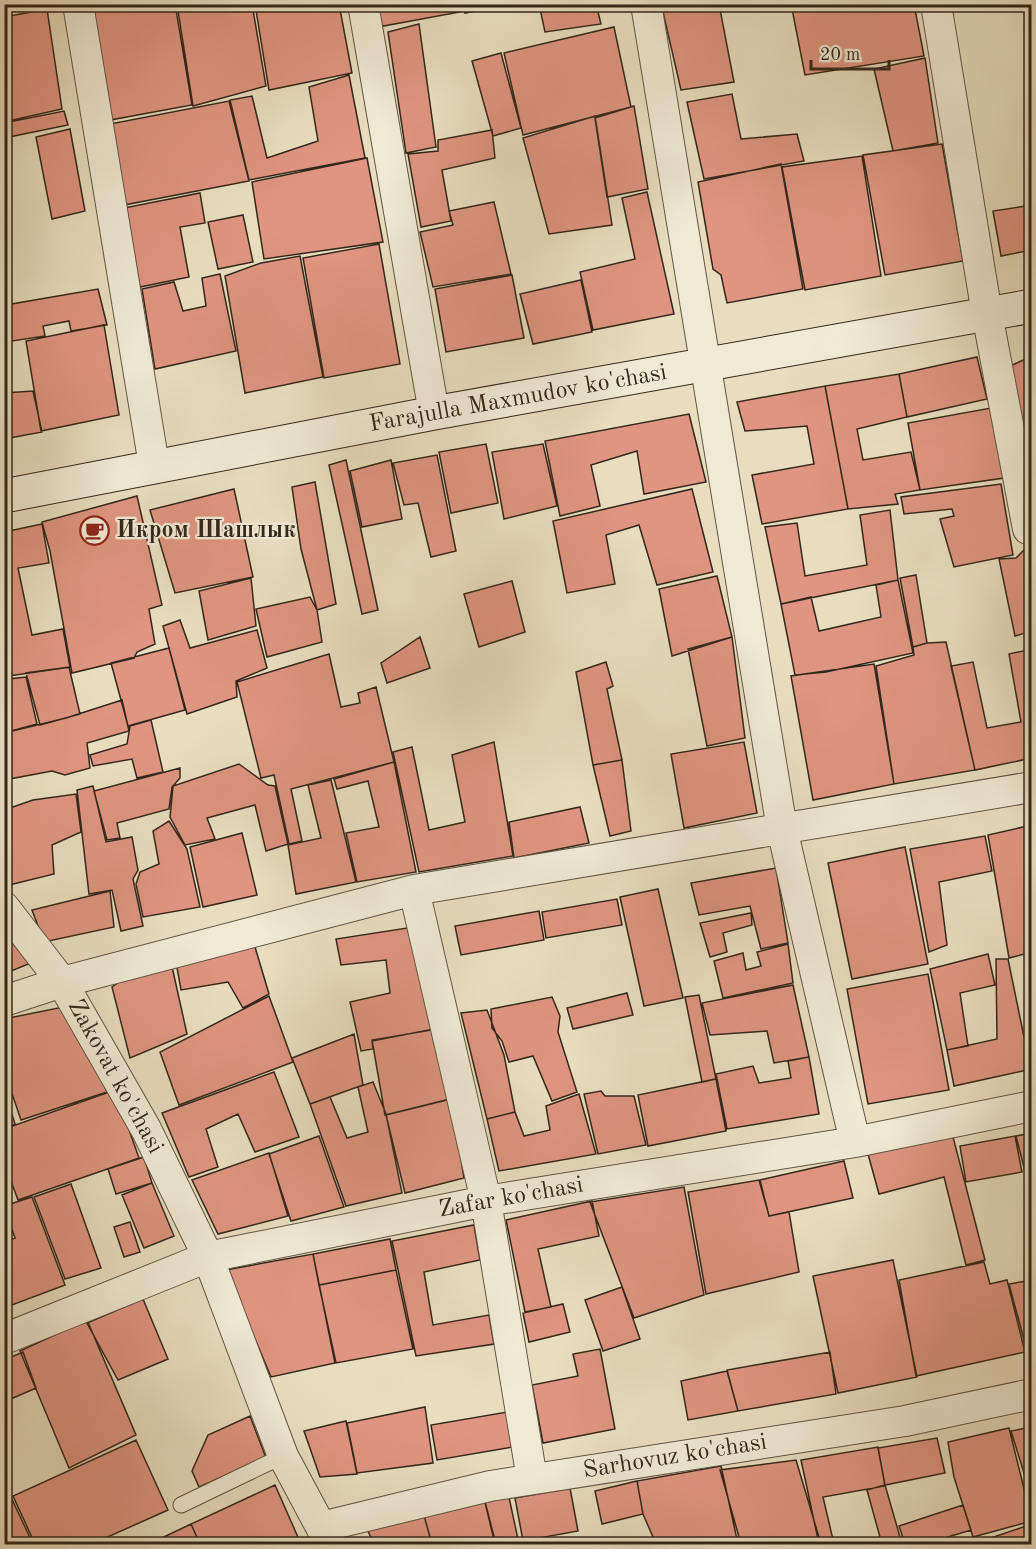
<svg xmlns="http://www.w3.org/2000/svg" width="1036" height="1549" font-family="'Old Standard TT',serif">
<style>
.building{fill:#df9581;stroke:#33271b;stroke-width:1.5}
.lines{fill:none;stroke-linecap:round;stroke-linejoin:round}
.service-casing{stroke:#605544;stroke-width:17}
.minor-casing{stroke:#605544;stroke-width:32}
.secondary-casing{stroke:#33271b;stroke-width:35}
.service{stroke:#f0ead5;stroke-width:15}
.minor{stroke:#f0ead5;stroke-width:30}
.secondary{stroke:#f0ead5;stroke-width:33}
.labels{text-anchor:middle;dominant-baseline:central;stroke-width:4.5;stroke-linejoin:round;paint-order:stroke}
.street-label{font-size:24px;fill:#33271b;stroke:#f0ead5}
.poi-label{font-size:24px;font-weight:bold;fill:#33271b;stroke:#f0ead5;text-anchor:start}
</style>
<rect width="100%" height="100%" fill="#e8debf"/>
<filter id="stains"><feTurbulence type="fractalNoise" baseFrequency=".00333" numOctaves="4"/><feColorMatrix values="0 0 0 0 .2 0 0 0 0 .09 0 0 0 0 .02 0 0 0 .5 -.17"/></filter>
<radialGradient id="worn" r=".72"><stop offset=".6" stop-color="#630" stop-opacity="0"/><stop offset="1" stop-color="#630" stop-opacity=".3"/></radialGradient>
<path class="building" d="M92,4H175L192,105L110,120Z
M177,4H252L266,86L193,106Z
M255,4H339L352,73L269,90Z
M375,4H459L460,12L378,27Z
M463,4H511L465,13Z
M539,4H596L601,24L545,32Z
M699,4H719L734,82L681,90L663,12Z
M791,4H914L924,56L805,75Z
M47,9L62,109L4,122V17Z
M419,24L436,147L406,153L388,32Z
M614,27L631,107L523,135L504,53Z
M501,53L521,128L493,136L472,61Z
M925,58L938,143L893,151L874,69Z
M349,75L365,158L249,180L230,100L252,96L267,158L318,141L309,87Z
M732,94L741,139L797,134L804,161L704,179L687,102Z
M229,101L249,181L124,205L110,124Z
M634,106L648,189L607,197L595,118Z
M64,111L68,125L4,138V123Z
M595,116L612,225L549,234L523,138Z
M70,129L85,211L52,219L36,137Z
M492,130L495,158L442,170L451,221L421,227L408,154L438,151V140Z
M942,144L963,261L885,275L863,155Z
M862,156L881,276L805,290L782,167Z
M367,158L383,242L264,259L252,182Z
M781,164L803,289L727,303L721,275L713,269L698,182Z
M647,192L674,314L593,330L580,272L635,259L622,198Z
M200,193L205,223L180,227L189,277L140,287L124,208Z
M494,202L511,274L433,287L420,232L453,225L449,211Z
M1032,205V250L1001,256L993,211Z
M243,215L253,262L218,269L208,222Z
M379,244L400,364L324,378L303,258Z
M300,256L323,377L245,393L225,276L261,263Z
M220,274L236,351L155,369L142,289L174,282L183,311L206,306L202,278Z
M512,275L524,338L446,352L435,289Z
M581,280L592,332L533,344L520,294Z
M98,289L107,325L71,331L69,321L43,326L45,336L6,342V305Z
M104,325L119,415L41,431L26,341Z
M1032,356V481L1008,367Z
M977,357L987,399L907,417L899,374Z
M899,374L907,417L857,429L863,460L911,452L920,490L895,494L898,504L848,509L825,386Z
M825,386L848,509L762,524L752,475L814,464L807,426L745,431L737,402Z
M33,391L42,432L4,439V393Z
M991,408L1004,478L920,490L908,423Z
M689,414L706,482L644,494L637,451L591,465L600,506L560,516L545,441Z
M486,444L498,503L451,513L439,452Z
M543,444L557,506L504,519L492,452Z
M437,455L456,551L431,557L418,503L404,505L393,463Z
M346,460L378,610L362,614L329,465Z
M391,460L402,519L362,527L350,471Z
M315,482L336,604L317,610L301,549L292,487Z
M1001,484L1013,555L954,567L940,519L954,516L952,509L904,514L901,497Z
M234,489L253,577L175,593L150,510Z
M692,489L713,572L657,585L639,525L606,535L615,584L567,593L553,521Z
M137,496L162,605L149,609L155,644L137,652L134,658L72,673L50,551L42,522Z
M890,510L898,580L781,604L765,527L797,523L805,576L867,565L860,515Z
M42,524L49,563L18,568L32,635L63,629L70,667L9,676L4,645V532Z
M1026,548L1032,574V631L1015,636L999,559L1016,558Z
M916,575L927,643L913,647L900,578Z
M717,576L732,637L672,656L659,589Z
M251,578L256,626L208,640L199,591Z
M898,580L913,653L826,672L795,675L781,604L811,597L819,631L881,617L876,585Z
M512,581L525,632L479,647L464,594Z
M310,597L317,610L322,642L267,657L256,609Z
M180,620L190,648L257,630L267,668L236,681L237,697L187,714L163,626Z
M1032,629V661L1025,630Z
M420,637L430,668L387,683L381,663Z
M732,637L745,738L707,746L688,649Z
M946,642L975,770L894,784L876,666L914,655L913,647L927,643Z
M169,648L185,710L128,726L111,663Z
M1028,650L1032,663V758L975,770L951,666L973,662L987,728L1021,722L1009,654Z
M329,654L341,707L360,703L358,693L376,687L394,762L291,789L302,841L289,844L274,775L261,778L237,682Z
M606,662L613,686L607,689L622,760L593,765L576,672Z
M4,664L9,697L4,699Z
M874,664L894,784L813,800L791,676Z
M69,667L80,714L40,725L26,673Z
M26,677L37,724L11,731L7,714L11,708L8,679Z
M122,700L129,731L87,743L90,768L65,775L52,771L4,780V733L66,718Z
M151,720L163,772L137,778L132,759L93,766L90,755L127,744L130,726Z
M494,742L513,856L419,872L393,752L412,747L429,830L465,822L452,755Z
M744,742L757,813L684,828L671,754Z
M622,760L631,831L610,836L593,765Z
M394,762L416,872L357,882L346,833L379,827L368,781L337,789L334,779Z
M239,764L268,785L275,786L288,844L266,851L255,805L207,818L215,839L185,845L170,817L173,786Z
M180,768V778L172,787L169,809L117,823L120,838L107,840L94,791Z
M331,780L356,882L296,894L288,845L321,838L308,785Z
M93,786L106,842L132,837L138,870L133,879L143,926L121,931L112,890L89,894L77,790Z
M76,794L81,832L52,845L54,874L5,886L4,810L33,800Z
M580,807L589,843L514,858L509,822Z
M169,821L187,849L200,907L143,917L136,884L140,872L159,864L153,831Z
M1032,825V952L1009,958L988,835Z
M242,833L257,895L203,907L190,847Z
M985,836L992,871L939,882L947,945L929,952L910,849Z
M905,847L928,964L852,979L828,863Z
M776,868L788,943L761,949L750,906L699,915L691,883Z
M658,889L683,998L644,1006L620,897Z
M110,891L114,927L44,942L32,910Z
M617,899L622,925L546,938L542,912Z
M539,911L544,940L461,955L455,926Z
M751,913L752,925L723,933L727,952L710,957L700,923Z
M4,917L43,958L4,974Z
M420,926L439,1028L372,1041L373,1049L361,1051L350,1002L390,993L386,960L341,965L336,939Z
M788,944L793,983L723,998L714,961L743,953L746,970L761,966L757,952Z
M255,947L269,994L243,1008L228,982L181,990L176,962Z
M988,954L995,985L960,993L968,1046L947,1050L930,969Z
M996,959H1008L1024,1037L1032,1036V1069L954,1086L947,1050L997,1039Z
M171,962L187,1034L130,1058L112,987L138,969Z
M928,974L949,1090L868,1104L847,989Z
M793,985L809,1057L774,1063L767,1031L710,1035L702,1003Z
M627,993L633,1015L573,1029L567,1008Z
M699,995L716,1079L702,1082L685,997Z
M269,996L293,1062L179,1105L160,1052Z
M552,997L560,1016L558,1032L577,1092L552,1101L533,1056L509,1062L502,1041L492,1028L491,1009Z
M68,1006L107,1092L21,1120L4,1070V1019Z
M487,1010L504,1055L515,1112L487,1119L461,1013Z
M437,1029L450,1099L385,1115L372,1040Z
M354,1034L363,1085L310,1104L292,1058Z
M809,1057L819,1114L727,1129L716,1074L753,1066L759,1083L791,1078L788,1061Z
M274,1072L299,1137L255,1152L238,1114L206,1129L218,1167L189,1177L162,1113Z
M716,1079L726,1131L648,1146L638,1095Z
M373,1082L386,1114L402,1193L346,1206L310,1104L330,1097L347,1138L368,1132L358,1087Z
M4,1089L15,1124L4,1128Z
M115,1090L139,1158L18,1200L4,1162V1129Z
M601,1091L605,1096H634L646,1145L598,1154L584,1094Z
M579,1094L596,1154L499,1171L487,1119L515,1112L524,1136L550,1130L546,1106Z
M451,1099L464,1178L405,1193L386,1115Z
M952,1133L985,1260L966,1265L944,1177L879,1194L868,1154Z
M1032,1133V1199L1016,1136Z
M319,1136L344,1207L291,1221L269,1154Z
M1015,1136L1022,1172L966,1182L960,1146Z
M269,1153L288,1216L218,1234L192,1180Z
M144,1157L152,1183L116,1194L108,1169Z
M844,1161L853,1198L769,1216L760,1180Z
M759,1180L769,1216L789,1212L799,1272L706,1294L688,1192Z
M152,1183L174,1236L144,1248L122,1195Z
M71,1184L101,1268L65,1279L34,1197Z
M684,1187L704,1295L634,1318L590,1202Z
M32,1197L65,1285L4,1308V1242L15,1238L4,1206Z
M592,1201L599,1236L538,1249L551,1307L525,1312L506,1220Z
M130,1222L140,1252L124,1257L114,1227Z
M474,1225L480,1260L424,1272L433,1325L489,1315L494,1344L416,1356L392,1241Z
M390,1239L396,1270L319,1285L313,1254Z
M313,1254L335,1363L271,1377L226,1270Z
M893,1260L917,1377L838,1393L813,1276Z
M984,1262L990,1284L1007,1280L1025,1352L916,1376L899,1280Z
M396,1270L413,1349L336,1363L319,1285Z
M1032,1280V1362H1030L1009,1284Z
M622,1287L640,1339L603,1351L585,1300Z
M143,1299L168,1359L118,1380L87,1323Z
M563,1304L570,1332L529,1342L523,1313Z
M87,1320L136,1435L69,1468L20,1351Z
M600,1349L615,1429L543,1443L532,1385L578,1376L573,1354Z
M23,1352L36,1388L4,1402V1360Z
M830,1352L836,1394L738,1411L727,1370Z
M727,1371L738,1411L688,1420L681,1381Z
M425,1407L433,1463L357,1473L347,1423Z
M507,1412L513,1447L437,1460L431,1425Z
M250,1416L266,1458L199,1487L192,1471L208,1435Z
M346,1421L357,1474L320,1477L304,1431Z
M1032,1427V1499L1011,1431Z
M1009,1428L1032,1521L973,1537L954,1477L948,1442Z
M937,1438L945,1473L885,1485L878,1448Z
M136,1440L168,1510L92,1544H35L13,1496Z
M878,1447L885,1486L823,1497L834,1544H819L801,1460Z
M796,1460L821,1544H741L720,1470Z
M721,1466L738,1544H656L643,1514L637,1481Z
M637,1481L643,1514L602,1524L595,1491Z
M275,1485L301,1544H200L191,1524Z
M885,1485L902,1544H855L880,1537L867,1490Z
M507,1488L519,1544H495L483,1494Z
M570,1488L578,1531L523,1541L515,1498Z
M483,1494L496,1544H432L423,1512Z
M10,1495L33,1544H4V1498Z
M963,1505L971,1530L925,1544H905L899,1526Z
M423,1512L432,1544H374L366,1527Z
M191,1524L200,1544H149Z
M1032,1524V1544H980L979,1542Z
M976,1539L978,1544H960Z"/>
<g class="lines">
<defs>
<path id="service" d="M181,1505L283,1456"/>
<path id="minor" d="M78,4L154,465
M363,4L434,413
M646,4L782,829L855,1142
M936,4L987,314L1028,529L1032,528
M414,890L486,1201L532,1479
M4,907L62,982L146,1129L208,1257L283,1456L330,1544
M4,1001L62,982L414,890L1032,787
M4,1339L208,1257L486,1201L855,1142L1032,1106
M321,1527L490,1486L905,1421L1032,1394"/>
<path id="secondary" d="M4,496L434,413L1032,306"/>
</defs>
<use href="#service" class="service-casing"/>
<use href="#minor" class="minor-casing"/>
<use href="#secondary" class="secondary-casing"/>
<use href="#service" class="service"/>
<use href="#minor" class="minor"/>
<use href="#secondary" class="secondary"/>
</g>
<defs>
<symbol id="cafe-ring" viewBox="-11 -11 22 22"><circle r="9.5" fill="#f0ead5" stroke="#8f2418" stroke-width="1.5"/><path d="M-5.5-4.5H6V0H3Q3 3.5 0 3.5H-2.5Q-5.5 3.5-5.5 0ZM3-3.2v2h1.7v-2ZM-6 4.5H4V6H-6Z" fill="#8f2418"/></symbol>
</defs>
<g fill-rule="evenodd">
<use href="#cafe-ring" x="78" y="514" width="33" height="33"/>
</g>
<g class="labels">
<g class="street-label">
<text transform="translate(518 399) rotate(-10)">Farajulla Maxmudov ko'chasi</text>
<text transform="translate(115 1077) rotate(61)">Zakovat ko'chasi</text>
<text transform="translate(511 1198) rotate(-10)">Zafar ko'chasi</text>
<text transform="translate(675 1457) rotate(-9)">Sarhovuz ko'chasi</text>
</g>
<g class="poi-label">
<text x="116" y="531">Икром Шашлык</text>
</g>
</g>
<rect width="1036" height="1549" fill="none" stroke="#e8debf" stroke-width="24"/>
<rect x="6" y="6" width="1024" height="1537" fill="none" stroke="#33271b" stroke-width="3"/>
<rect x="12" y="12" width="1012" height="1525" fill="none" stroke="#33271b" stroke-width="1.5"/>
<path d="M811 60v9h78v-9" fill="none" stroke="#33271b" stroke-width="3"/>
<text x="820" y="60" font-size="18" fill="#33271b" stroke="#f0ead5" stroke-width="4.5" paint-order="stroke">20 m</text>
<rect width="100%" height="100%" filter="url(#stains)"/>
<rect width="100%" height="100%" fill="url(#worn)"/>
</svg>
